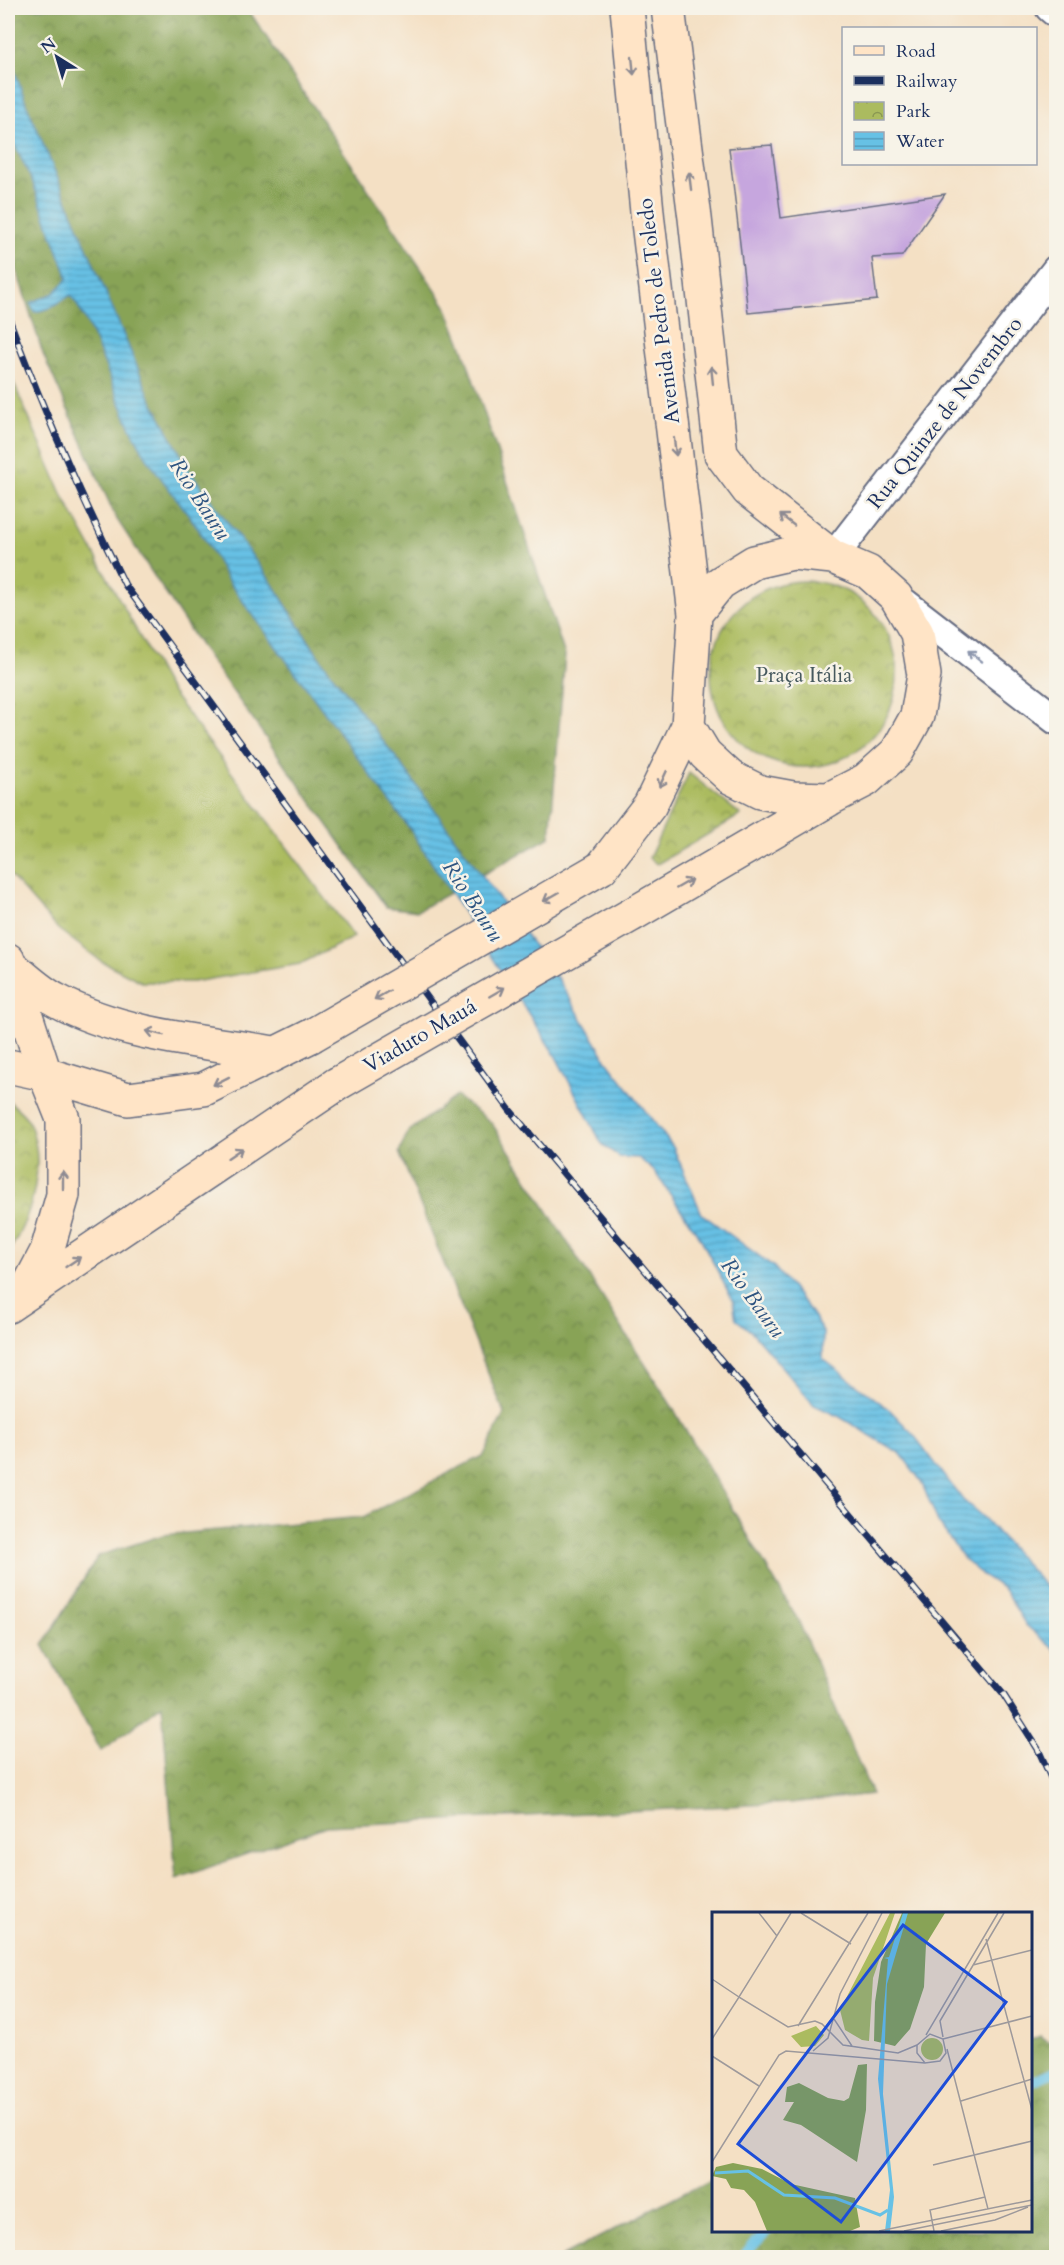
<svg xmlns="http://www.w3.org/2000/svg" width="1064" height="2265" font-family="Cardo,serif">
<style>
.grass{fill:url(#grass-tufts);stroke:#63755e;stroke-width:1.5}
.forest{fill:url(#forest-crowns);stroke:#52695a;stroke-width:1.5}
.park{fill:url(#park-crowns);stroke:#63755e;stroke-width:1.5}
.water{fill:url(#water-rules);stroke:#4178a2;stroke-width:1.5}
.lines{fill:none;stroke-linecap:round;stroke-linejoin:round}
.stream{stroke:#67c1e5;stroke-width:10}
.building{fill:#c6a6de}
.street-casing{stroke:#676d82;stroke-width:32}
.secondary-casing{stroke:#676d82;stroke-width:36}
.street{stroke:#fff;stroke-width:28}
.secondary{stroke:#ffe4c6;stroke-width:33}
.rail-casing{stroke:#1b2f5e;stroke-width:7}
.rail{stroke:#f7f3e8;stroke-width:4.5;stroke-dasharray:14;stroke-linecap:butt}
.secondary-bridge-casing{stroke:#676d82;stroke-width:36;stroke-linecap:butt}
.secondary-bridge{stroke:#ffe4c6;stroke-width:33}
.oneway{stroke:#8d8a92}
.oneway2{stroke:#8d97ae}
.labels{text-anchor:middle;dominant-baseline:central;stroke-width:5;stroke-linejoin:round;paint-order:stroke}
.street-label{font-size:21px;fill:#1b2f5e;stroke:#f7f3e8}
.park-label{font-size:21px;fill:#46595e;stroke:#f7f3e8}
.water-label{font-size:22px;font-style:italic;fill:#2e5480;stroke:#f7f3e8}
.inset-river{fill:none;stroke:#67c1e5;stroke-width:3}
.inset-road{fill:none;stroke:#9d999b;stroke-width:1.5}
.view{fill:#1d4ed8;fill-opacity:0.15;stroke:#1d4ed8;stroke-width:3}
.inset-edge{fill:none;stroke:#1b2f5e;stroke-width:3}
</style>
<defs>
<pattern id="grass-tufts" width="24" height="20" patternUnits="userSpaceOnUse" patternTransform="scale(1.5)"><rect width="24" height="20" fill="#abbb5f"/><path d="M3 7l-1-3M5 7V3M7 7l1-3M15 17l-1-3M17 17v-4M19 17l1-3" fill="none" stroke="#8a9852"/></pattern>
<pattern id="forest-crowns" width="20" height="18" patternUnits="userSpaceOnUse" patternTransform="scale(1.5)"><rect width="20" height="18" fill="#88a356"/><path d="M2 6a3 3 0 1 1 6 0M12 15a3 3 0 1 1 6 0" fill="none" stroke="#6e854a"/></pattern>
<pattern id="park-crowns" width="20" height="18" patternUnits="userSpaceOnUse" patternTransform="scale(1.5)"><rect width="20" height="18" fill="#abbb5f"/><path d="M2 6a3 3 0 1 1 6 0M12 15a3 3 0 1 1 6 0" fill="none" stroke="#8a9852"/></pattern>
<pattern id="water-rules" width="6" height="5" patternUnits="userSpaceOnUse" patternTransform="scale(1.5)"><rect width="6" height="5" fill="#67c1e5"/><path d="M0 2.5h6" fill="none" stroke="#549dbd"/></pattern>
</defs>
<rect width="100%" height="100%" fill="#f7f3e8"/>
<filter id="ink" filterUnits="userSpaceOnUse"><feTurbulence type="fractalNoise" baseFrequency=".0167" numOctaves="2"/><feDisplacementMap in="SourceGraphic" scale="12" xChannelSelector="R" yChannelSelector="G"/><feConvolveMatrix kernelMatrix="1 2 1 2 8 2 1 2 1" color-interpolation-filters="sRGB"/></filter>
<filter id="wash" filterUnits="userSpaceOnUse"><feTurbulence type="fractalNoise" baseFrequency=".008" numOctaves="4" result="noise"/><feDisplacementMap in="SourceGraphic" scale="24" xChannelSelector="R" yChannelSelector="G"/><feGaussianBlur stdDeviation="1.35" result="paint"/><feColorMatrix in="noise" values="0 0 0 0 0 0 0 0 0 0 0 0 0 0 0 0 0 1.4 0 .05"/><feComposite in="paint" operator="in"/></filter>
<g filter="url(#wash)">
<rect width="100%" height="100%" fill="#f4e0c4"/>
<path class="grass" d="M8,370L64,498L167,686L354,937L300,964L193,982H142L101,961L58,929L9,874Z"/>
<path class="forest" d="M8,8H250L251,14L446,306L463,349L565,655L550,837L417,911L386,907L199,644L116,518L43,354L8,243Z
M456,1096L491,1122L671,1405L799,1622L872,1794L791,1803L326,1826L176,1879L162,1705L101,1751L43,1645L98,1556L163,1535L363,1517L484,1455L504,1413L399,1152L408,1132Z
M1040,2036L1056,2046V2257H561L713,2178V2230H1030V2040Z"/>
<path class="park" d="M711 674a93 93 0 1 1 186 0a93 93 0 1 1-186 0Z
M689,773L741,815L657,864L649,858Z
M8,1100C14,1106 24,1113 28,1120C48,1162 32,1217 8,1253Z"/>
<path class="water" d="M8,51L26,103L149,395L189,470L270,580L319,657L400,763L558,979L607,1061L673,1147L702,1214L774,1267L806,1305L823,1331V1359L890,1410L913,1434L963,1500L984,1518L1056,1598V1651L1026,1625L1004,1589L982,1575L963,1558L938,1522L921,1481L901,1454L840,1417L814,1405L753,1333L736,1319L733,1301L701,1239L655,1172L639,1158L619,1157L602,1144L555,1055L410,829L231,585C219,567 211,548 199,530C181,501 155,475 139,444C113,396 101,340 71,295L50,308L35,312L30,303L54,293L68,278L33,183L8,131Z"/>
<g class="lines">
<path class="stream" d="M1030,2082L1056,2071
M741,2258L768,2230"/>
</g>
<g id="blocks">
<path class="building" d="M772,145L781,218L945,194L902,256L872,258L877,300L748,313L729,148Z"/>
</g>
</g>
<g filter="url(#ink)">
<use href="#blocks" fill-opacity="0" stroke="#676d82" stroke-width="1.5"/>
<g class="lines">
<defs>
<path id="street" d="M1050,8L1056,13
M833,557L1056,270
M898,598L1056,720"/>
<path id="secondary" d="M627,8L648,222L695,614
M668,8L695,218L721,454L748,490L833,557
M601,868L650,805L688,726L695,614L720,583L754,562L793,553L833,557L868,572L896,597L917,633L924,675L917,716L897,752L866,780L829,799L793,798L760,792L730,777L705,754L688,726
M633,914L828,800
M8,960L45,1074L63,1119V1195L47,1251L25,1293
M12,967C26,978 40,992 56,1000C119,1035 205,1042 275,1053
M8,1066L45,1074L128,1099L204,1089L311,1036
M8,1306L337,1084"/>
</defs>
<use href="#street" class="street-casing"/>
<use href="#secondary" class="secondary-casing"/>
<use href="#street" class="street"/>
<use href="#secondary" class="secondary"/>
<defs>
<path id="rail" d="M8,316C42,408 81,496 125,585L509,1109L1003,1694L1038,1749L1056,1789"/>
</defs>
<use href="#rail" class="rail-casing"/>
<use href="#rail" class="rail"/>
<defs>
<path id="secondary-bridge" d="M311,1036L601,868
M337,1084L633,914"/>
</defs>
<use href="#secondary-bridge" class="secondary-bridge-casing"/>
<use href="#secondary-bridge" class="secondary-bridge"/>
</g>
<defs><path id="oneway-shaft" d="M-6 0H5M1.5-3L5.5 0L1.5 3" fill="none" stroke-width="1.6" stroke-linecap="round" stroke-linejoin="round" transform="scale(1.5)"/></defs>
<g class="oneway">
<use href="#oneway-shaft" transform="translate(633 66) rotate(84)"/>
<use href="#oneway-shaft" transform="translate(690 181) rotate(-97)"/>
<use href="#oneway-shaft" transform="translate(712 375) rotate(-96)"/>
<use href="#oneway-shaft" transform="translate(675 447) rotate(83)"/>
<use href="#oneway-shaft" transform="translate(787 520) rotate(-142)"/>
<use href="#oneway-shaft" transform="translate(663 779) rotate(115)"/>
<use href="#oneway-shaft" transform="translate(684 884) rotate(-30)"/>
<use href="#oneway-shaft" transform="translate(551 897) rotate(150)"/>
<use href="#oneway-shaft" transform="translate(497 992) rotate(-30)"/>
<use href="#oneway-shaft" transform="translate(382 995) rotate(150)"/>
<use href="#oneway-shaft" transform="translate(155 1033) rotate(-166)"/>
<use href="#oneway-shaft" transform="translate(221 1081) rotate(153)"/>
<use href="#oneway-shaft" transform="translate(235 1153) rotate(-34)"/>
<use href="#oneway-shaft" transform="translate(63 1180) rotate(-90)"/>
<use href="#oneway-shaft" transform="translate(73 1262) rotate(-34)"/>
</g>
<use class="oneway2" href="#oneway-shaft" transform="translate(975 656) rotate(-142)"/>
</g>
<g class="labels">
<g class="street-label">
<text transform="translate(659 311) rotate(-97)">Avenida Pedro de Toledo</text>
<text transform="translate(945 413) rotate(-52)">Rua Quinze de Novembro</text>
<text transform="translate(420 1036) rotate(-30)">Viaduto Mauá</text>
</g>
<g class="park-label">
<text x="804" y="675">Praça Itália</text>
</g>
<g class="water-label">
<text transform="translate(200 499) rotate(57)">Rio Bauru</text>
<text transform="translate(473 901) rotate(57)">Rio Bauru</text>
<text transform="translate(753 1298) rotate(54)">Rio Bauru</text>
</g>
</g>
<g transform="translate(712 1912)">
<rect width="320" height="320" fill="#f4e0c4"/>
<path d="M178,1H183L161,66L157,129L150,128L133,118L128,98Z" fill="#abbb5f"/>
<path d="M190,1H233L214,32L212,75L198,117L183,134L162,129L163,90L169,50ZM155,152L154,198L145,250L89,213L71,208L82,190H73L75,175L87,171L116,186L132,189L137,186L146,153ZM21,251L50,257L79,272L143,286L148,315L138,319H55L43,290L32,278L19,276L14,267L0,264L4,255Z" fill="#88a356"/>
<path d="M104,114L112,123L103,134L89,135L79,124ZM209 137a11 11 0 1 1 22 0a11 11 0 1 1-22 0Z" fill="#abbb5f"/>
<path d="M191,1H196L175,72L171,182L182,285L178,319H173L178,278L166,167L176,47L172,46L177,45Z" fill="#67c1e5"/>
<path class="inset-river" d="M3,261L36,259L72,283L123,286L168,303L176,298"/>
<path class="inset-road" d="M47,1L65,24M89,1L139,32M274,27L320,198M261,53L320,38M0,67L27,85L79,1M122,107L140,134M86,114L156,1M214,123L286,1M231,125L228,109L292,1M0,127L27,85L76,115L103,109L110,112L131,133L186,141L205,133L218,122L231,127L234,141L228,149L213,151L205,141V133M231,127L320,104M235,137L276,297M101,139L116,126L128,82L170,1M0,144L47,174M249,189L320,167M0,250L67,143L74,139L213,151M221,253L320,229M167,319L320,288M192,319L320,293M222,319L218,298L273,285M229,319L283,308L316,295"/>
<path class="view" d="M191,13L294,90L129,310L26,232Z"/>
<rect width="320" height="320" class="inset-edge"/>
</g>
<rect width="1064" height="2265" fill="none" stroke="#f7f3e8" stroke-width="30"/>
<rect x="842" y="27" width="195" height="138" fill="#f7f3e8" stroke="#9fa5b1" stroke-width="1.5"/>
<rect x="854" y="46" width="30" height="9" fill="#ffe4c6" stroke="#9fa5b1" stroke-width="1.5"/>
<text x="896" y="57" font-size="18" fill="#1b2f5e">Road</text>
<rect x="854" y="76" width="30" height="9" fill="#1b2f5e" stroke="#9fa5b1" stroke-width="1.5"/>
<text x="896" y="87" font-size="18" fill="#1b2f5e">Railway</text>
<rect x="854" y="102" width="30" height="18" fill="url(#park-crowns)" stroke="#9fa5b1" stroke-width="1.5"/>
<text x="896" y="117" font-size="18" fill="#1b2f5e">Park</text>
<rect x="854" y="132" width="30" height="18" fill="url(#water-rules)" stroke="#9fa5b1" stroke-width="1.5"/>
<text x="896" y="147" font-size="18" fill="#1b2f5e">Water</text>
<g transform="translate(57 57) rotate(323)" stroke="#f7f3e8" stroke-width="4.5" paint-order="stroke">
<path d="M0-4.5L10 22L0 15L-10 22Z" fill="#1b2f5e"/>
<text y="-9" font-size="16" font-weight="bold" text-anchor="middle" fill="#1b2f5e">N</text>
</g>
</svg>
